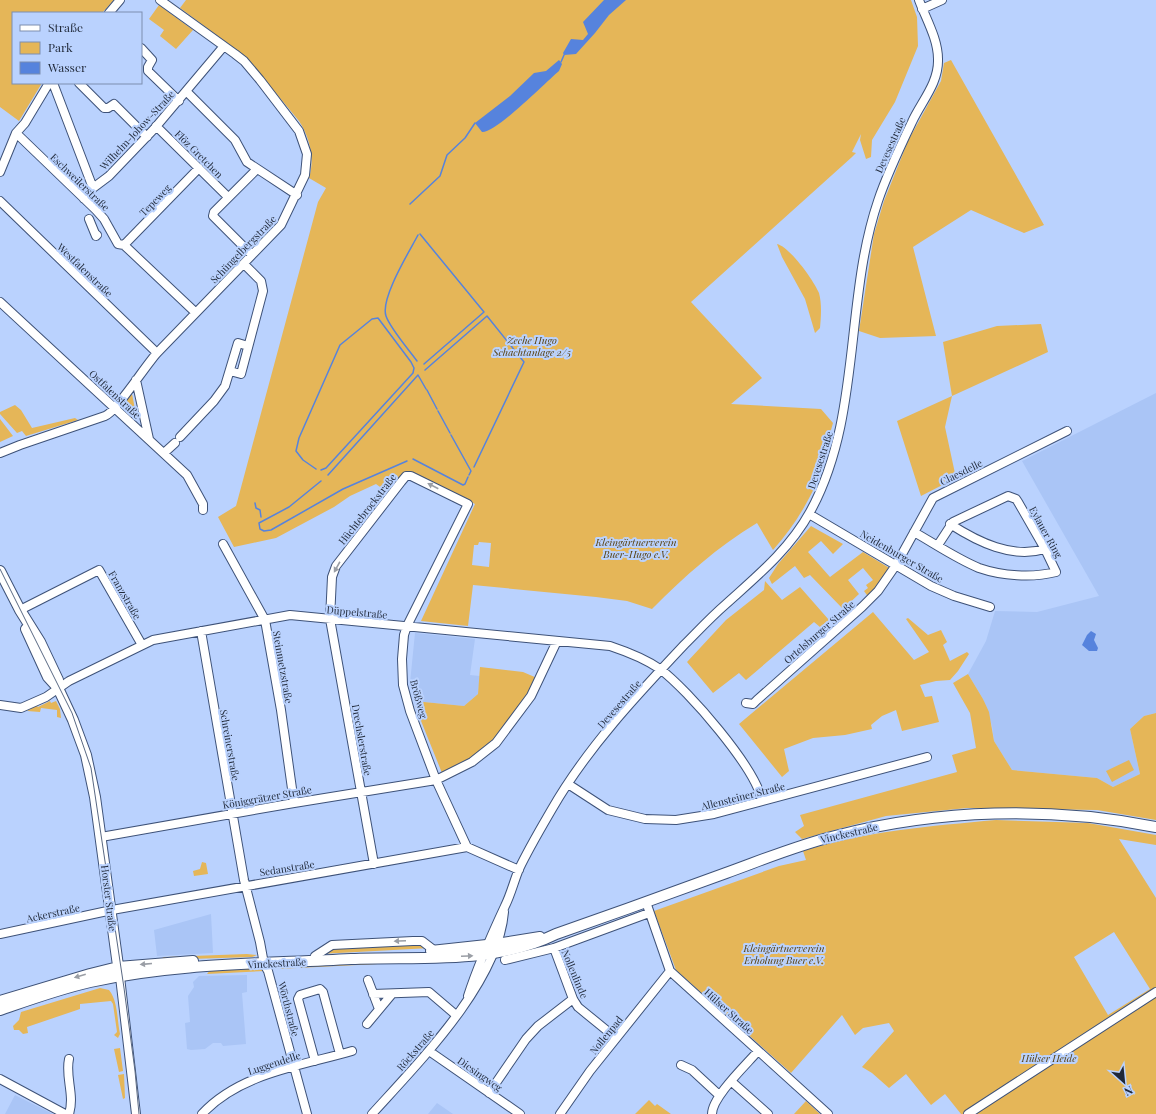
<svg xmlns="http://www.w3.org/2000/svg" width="1156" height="1114" font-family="'Playfair Display',serif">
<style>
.built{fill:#aac5f6}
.green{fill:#e5b658;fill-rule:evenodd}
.water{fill:#5683dd}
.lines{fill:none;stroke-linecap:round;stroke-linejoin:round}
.stream{stroke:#5683dd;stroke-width:1.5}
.minor-casing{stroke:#3e5278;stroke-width:10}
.major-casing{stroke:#3e5278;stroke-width:12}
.minor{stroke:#fff;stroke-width:8}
.major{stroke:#fff;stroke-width:10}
.tram{stroke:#596882;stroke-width:1}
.oneway{fill:#9a9ea5}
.labels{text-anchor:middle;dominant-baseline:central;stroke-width:4;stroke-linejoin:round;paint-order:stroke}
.street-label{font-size:10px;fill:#1f2838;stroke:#bad2fe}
.park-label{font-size:10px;font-style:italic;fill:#574010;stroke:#bad2fe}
</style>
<rect width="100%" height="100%" fill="#bad2fe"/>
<path class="built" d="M1156,393V713L1144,716L1130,729L1140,774L1113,787L1097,778L1012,770L994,741L992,726L983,699L968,674L986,641L995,611L1037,612L1099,596L1022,461Z
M415,633L475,639L470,675L480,676L478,694L464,706L424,702L415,706L410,683Z
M211,914L213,953L157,956L154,930Z
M247,975V992L242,993L246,1044L223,1046L221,1043H213L205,1049L191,1050L187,1049L185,1023L190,1022L188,996L194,987L193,982L199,976Z
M15,1095L53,1114H5Z
M437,1103L453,1114H428Z"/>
<path class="green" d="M0,0H114L102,13H13V83H42L19,121L0,107Z
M186,0H911L917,17L918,46L895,102L872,140L871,157L866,159L860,140L861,134L852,152L856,153L852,157L691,302L762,378L731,404L821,409L833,423L823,458H825C816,492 796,524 773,550L757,523C717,547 685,576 652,609L627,601L596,597L473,585L468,626L421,621L475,504L414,473L403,474L387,492L376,484L350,496L334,507L276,538L234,547L218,517L236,506L318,202L326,188L309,178C315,159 310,138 299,121L246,57L180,8ZM479,542L491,543L489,567L472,565L474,545H478Z
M159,5L193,30L176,49L160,36L164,30L149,19Z
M951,60L1044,225L1024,233L971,210L913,247L936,336L880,338L859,331L874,234L884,201L908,141L941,81L944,63Z
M777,244C790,247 814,281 819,293C822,304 821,317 820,328L815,333L805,299L782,257Z
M1041,324L1048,352L952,396L945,427L956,478L921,496L897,421L952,396L943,342L997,326Z
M132,394L137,419L136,420L124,407V404Z
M15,405L21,410L32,428L75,418L78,420L26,436L22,431L17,433L0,414V412Z
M0,419L13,436L0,442Z
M811,526L843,544L833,554L821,541L808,552L830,577L863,552L891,569L869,598L864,591L868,588L866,585L873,580L863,568L848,580L859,594L843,609L810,575L804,578L795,566L772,584L769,578L778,564Z
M765,581L782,600L800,587L829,620L820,627L814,622L746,680L739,673L713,693L687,662L726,620L764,590Z
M873,612L914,660L929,652L906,619L908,618L928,635L941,630L947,642L943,645L950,661L967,652L969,654L958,671L950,680L936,681L920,685L925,697L932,696L939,722L902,731L896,710L882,716L871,725L872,729L845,735L813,738L784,749L789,771L782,777L739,724Z
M480,667L523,672L537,678C521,706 501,742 472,759C463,764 452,768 442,773L415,706L424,702L464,706L478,694Z
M968,674L983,699L989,712L994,741L1012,770L1097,778L1113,787L1140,774L1130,729L1144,716L1156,713V820L1097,810L967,808L886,816L802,839L795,832L804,826L800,815L957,772L952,755L976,748L970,713L953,683Z
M50,701L51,703L56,701L60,709L61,718L57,717V710L41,708L40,712L27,711L36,705L38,707Z
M1129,760L1134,770L1112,782L1106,771Z
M996,820L1088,823L1156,835V845L1119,839L1156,898V1114H961L945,1094L931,1105L906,1074L889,1088L872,1073L862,1067L894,1031L889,1023L863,1028L855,1035L842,1015L791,1073L676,970L654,911L779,866L806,860L803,851C866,831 931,826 996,820ZM1114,932L1150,989L1108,1015L1074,957Z
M202,862L206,863L208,874L194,876L193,871L200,869Z
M419,943L430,948L320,954L330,947Z
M247,954L257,955L252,957L159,960L164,957Z
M459,960L277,969V966Z
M261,967L265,971L207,974L210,970Z
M100,988L109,990C118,1001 117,1020 120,1034L118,1038L114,1035L117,1032L113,1004L111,1001L80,1004V1009L27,1027L28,1033L23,1034L19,1030H14L13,1026L19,1020L21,1012Z
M120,1048L123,1071L119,1072L114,1049Z
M124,1074L125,1098L123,1099L118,1075Z
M649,1100L655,1106L657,1104L671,1114H635Z
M806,1101L820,1114H794Z"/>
<path class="water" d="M604,0H626L609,15L595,33L576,54L564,55L563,53L571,39L583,40L588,34L583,22Z
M559,60L562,64L559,71C546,82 496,133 482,132L475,123L510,96L534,73L546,71Z
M1091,631L1096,634L1094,640L1098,648L1097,651H1089L1082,645L1087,635Z"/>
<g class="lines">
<path class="stream" d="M561,62L564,55
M410,204L440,176L447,155L465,138L475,123
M420,234L484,312L424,364
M417,361C409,350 390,328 386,316C380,299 409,252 418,235
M425,370L487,316L524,362L474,467
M427,390L437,409
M438,411L450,433
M451,435L471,471L469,475
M413,459L463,485L465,484L468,477
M316,469L303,460L296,451L299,438L340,345L372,319L378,318L411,362L414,368L413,373L326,468L321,470
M328,475L418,375L426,389
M321,481L289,507L259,523L260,529L264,531L271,530L343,489L407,461
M255,503L256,508L260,510L261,517"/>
<defs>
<path id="minor" d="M922,9L942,0
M109,13L120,0
M141,48L152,60L148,67V71L179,101
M53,83L93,188
M79,83L104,108H108L114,104L147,137
M186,91L235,140L247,162L297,195
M156,126L228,197
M16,133L96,210L104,219L118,244L124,245L195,312
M0,172L16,133L25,123L49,83
M84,199L93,188L109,176L154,129L224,46
M0,201L157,353
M89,219L96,236L97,235
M124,245L199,168
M252,255L213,216L214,212L257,169
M0,302L187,475L203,504V510
M230,371L241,374L263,291L261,281L244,264
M136,380L149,439
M180,437L214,401L225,386L238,343L248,346
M0,453L20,445L105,416C116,412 145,366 157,353L281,225L305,175L307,154L299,131L260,80L244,61L235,54L160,0
M164,453L175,443
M809,514L931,586L954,596L990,607
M950,524C978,542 1012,559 1045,549
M914,532C935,544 957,559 979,568C1002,576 1032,578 1056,572L1045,549L1018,502L1016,499L1008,496L953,522L938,545
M223,544L265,620L281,710L294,803
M20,610L99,570L142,645
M201,631L244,880L260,942L264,964L268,971L307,1114
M746,703L753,704L757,700L862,607L878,591L896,565L933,498L1067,431
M0,705L21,708L46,697L69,681L153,640L290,615L610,646C628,652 644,658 660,669C688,690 756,768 762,801
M568,784L608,810L645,819L676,820L714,814L927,757
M101,837L294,803L436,780L472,762L496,743L531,696L557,641
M374,864L330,619L332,577L336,566L401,482L406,476H411L468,504L407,626L404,635L402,659L403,685L410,711L436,780L467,847L519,870
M646,902L670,971L828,1114
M0,934L112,910L467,847
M554,948L573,999L578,1007L616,1038
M315,956L332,945L413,941H422L435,951
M505,960L554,948L649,913
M120,977L136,1114
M368,980L379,1009
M373,994L429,992L456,1015
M468,996C478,965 491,936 505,906C511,894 514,881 519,869C529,848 541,828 552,809C587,748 637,695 685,644C698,631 711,617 726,604C757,576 789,550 810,512C862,418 844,301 878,201C887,174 900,147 912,122C921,102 939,83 938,59C938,39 926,19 919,0
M367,1024L392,994
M429,1051L520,1114
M69,1059C65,1077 75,1095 69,1114
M315,1061L298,999L300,995L320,989L323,992L340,1054
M681,1065L692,1070L719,1095
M0,1079L65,1114
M732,1082L768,1114
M489,1093L526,1039L538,1026L573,999
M202,1114C240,1073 301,1066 352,1051
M372,1114C419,1062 498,983 504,912
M560,1114L590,1071L670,971
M712,1114C712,1097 746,1065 758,1051
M968,1114L1156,992"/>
<path id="major" d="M0,571L20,610L40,642L58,680V688L73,720L86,755L95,797L119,973
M26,629L48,677L58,688
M431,951L496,944L540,937
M0,1001L90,974L118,967L193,961
M0,1010C29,1000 59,989 90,982C175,963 264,964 351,959C419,956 493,965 556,934C613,914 669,894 726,873C762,860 798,845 835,836C939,809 1050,806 1156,827"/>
</defs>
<use href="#minor" class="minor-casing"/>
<use href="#major" class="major-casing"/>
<use href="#minor" class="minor"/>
<use href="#major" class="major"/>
<path class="tram" d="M0,569L72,713L91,768L124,988L135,1071L139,1114"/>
</g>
<defs><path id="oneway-solid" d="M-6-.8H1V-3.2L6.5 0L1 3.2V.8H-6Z"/></defs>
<g class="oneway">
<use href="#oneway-solid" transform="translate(433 486) rotate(-153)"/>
<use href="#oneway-solid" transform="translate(337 567) rotate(119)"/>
<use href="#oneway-solid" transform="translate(400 941) rotate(177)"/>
<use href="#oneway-solid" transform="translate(467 956) rotate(-3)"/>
<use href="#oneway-solid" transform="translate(146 964) rotate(175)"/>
<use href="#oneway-solid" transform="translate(80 976) rotate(164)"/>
</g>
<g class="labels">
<g class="street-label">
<text transform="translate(137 130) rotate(-47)">Wilhelm-Johow-Straße</text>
<text transform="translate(890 145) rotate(-66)">Devesestraße</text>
<text transform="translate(199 154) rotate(45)">Flöz Gretchen</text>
<text transform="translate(80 182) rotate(44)">Eschweilerstraße</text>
<text transform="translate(155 200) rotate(-46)">Tepeweg</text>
<text transform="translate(243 249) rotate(-46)">Schüngelbergstraße</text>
<text transform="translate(85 270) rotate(44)">Westfalenstraße</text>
<text transform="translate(115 394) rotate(43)">Ostfalenstraße</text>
<text transform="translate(820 460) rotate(-72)">Devesestraße</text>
<text transform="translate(961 472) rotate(-26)">Claesdelle</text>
<text transform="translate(367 509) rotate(-52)">Hüchtebrockstraße</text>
<text transform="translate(1046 532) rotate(61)">Eylauer Ring</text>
<text transform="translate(902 556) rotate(30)">Neidenburger Straße</text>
<text transform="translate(125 595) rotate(60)">Franzstraße</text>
<text transform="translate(357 612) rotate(5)">Düppelstraße</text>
<text transform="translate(819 632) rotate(-41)">Ortelsburger Straße</text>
<text transform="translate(283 667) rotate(80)">Steinmetzstraße</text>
<text transform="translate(419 699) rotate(75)">Brößweg</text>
<text transform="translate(619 704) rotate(-49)">Devesestraße</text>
<text transform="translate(362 740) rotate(80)">Drechslerstraße</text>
<text transform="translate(230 745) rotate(80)">Schreinerstraße</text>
<text transform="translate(743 796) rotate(-14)">Allensteiner Straße</text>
<text transform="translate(267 797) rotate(-10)">Königgrätzer Straße</text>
<text transform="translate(849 833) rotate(-13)">Vinckestraße</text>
<text transform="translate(287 868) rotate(-9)">Sedanstraße</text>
<text transform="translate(109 898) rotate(83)">Horster Straße</text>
<text transform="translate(53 913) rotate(-12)">Ackerstraße</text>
<text transform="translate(277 963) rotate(-3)">Vinckestraße</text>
<text transform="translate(575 974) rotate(67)">Nollenlinde</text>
<text transform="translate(289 1009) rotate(75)">Wörthstraße</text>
<text transform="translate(729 1011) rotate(42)">Hülser Straße</text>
<text transform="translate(606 1035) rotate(-51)">Nollenpad</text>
<text transform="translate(415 1050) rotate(-49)">Röckstraße</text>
<text transform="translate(274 1063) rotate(-18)">Luggendelle</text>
<text transform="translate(480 1074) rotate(35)">Diesingweg</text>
</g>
<g class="park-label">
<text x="532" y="340">Zeche Hugo<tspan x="532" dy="12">Schachtanlage 2/5</tspan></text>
<text x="636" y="542">Kleingärtnerverein<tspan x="636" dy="12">Buer-Hugo e.V.</tspan></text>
<text x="784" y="948">Kleingärtnerverein<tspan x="784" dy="12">Erholung Buer e.V.</tspan></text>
<text x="1049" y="1058">Hülser Heide</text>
</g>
</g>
<rect x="12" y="12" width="130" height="72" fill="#bad2fe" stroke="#7c8eaf"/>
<rect x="20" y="25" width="20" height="6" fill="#ffffff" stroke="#7c8eaf"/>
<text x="48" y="32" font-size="12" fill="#1f2838">Straße</text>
<rect x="20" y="42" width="20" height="12" fill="#e5b658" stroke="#7c8eaf"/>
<text x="48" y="52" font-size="12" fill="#1f2838">Park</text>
<rect x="20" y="62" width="20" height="12" fill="#5683dd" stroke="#7c8eaf"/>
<text x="48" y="72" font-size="12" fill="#1f2838">Wasser</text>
<g transform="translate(1124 1082) rotate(153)" stroke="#bad2fe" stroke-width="3" paint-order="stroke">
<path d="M0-3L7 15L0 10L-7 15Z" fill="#1f2838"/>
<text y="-6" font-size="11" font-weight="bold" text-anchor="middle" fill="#1f2838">N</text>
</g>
</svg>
